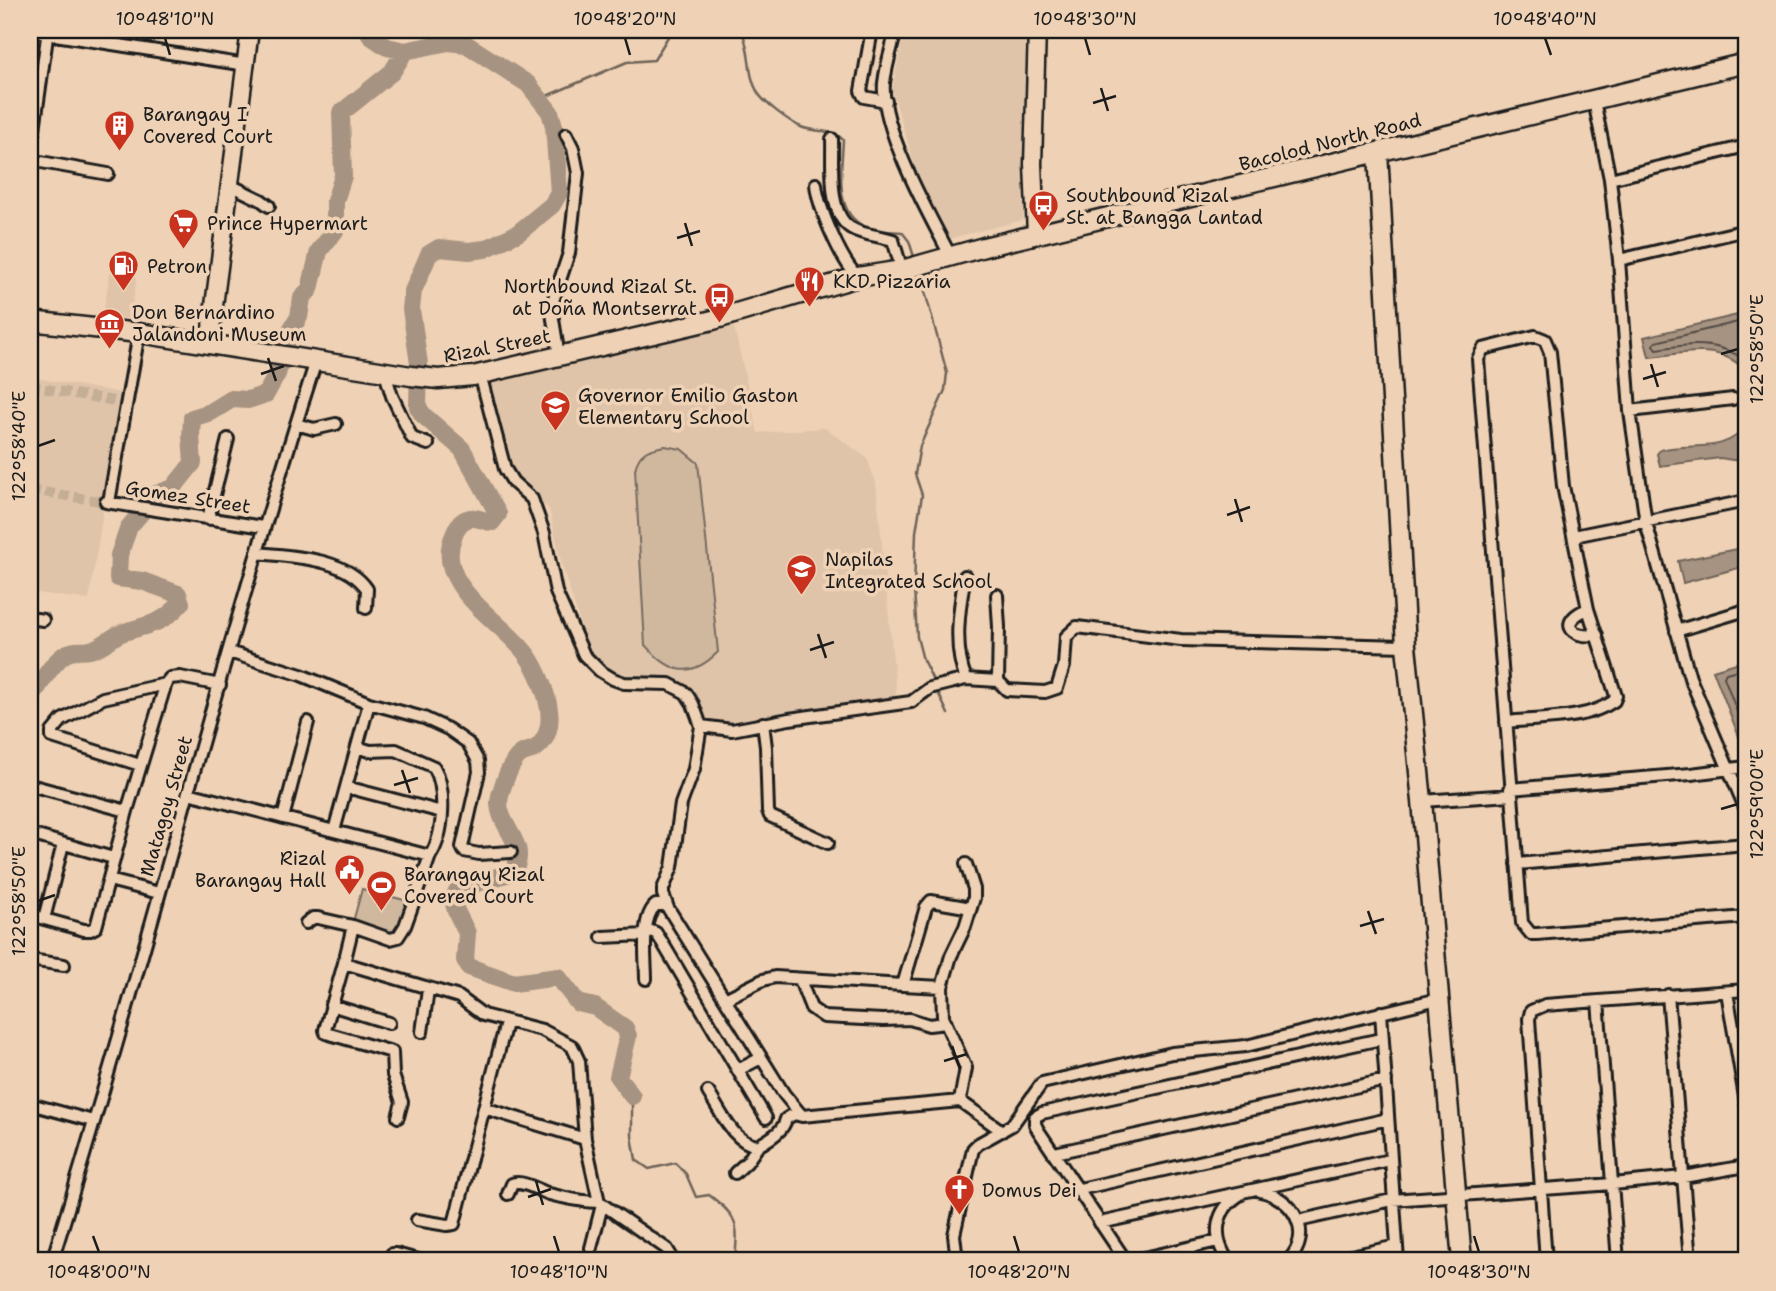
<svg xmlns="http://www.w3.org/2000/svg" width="1776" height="1291" font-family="'Shantell Sans',sans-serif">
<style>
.built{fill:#dfc4aa}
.green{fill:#d0b89f;stroke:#766a5e;stroke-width:2}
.water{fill:#a79381;stroke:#6f6359;stroke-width:2}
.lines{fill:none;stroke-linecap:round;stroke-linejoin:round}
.shore{stroke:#544c44;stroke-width:2}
.stream{stroke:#6f6359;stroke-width:2.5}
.river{stroke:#a79381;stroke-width:18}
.street-tunnel{stroke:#c5ae96;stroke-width:10;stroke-dasharray:10 5;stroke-linecap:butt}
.street-casing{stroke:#1c1c1c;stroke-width:16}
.secondary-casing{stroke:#1c1c1c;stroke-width:21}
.primary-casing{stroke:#1c1c1c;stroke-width:23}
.street{stroke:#efd2b5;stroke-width:10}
.secondary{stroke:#efd2b5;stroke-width:16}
.primary{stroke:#efd2b5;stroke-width:18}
.ticks{fill:none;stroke:#1c1c1c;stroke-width:2.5}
.labels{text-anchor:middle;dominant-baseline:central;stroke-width:7;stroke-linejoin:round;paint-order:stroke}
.poi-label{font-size:19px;fill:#1c1c1c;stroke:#efd2b5;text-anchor:start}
.street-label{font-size:19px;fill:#1c1c1c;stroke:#efd2b5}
.neatline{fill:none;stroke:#1c1c1c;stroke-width:2.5}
.ticks-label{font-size:18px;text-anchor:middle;fill:#1c1c1c}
</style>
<rect width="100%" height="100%" fill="#efd2b5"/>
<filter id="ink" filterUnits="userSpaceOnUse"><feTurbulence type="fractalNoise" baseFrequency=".0143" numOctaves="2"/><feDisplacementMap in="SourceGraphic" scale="14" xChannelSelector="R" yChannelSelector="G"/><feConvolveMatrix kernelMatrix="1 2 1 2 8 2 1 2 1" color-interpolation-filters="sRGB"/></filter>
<g filter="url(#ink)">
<path class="built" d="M904,30H1026L1023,220L948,239L919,179L892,91Z
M110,272L137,277L130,319L103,315Z
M734,327L758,433L825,428L867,458L876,483L897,701L729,725L709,723L701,718L692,693L627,681L599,661L587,645L562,566L549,509L509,474L487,391L489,382Z
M30,377L122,393L89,600L30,592Z"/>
<path class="green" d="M665,446L681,449L698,463L718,652C690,680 670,673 645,645L635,469C639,452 648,449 665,446Z
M362,889L408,901L399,934L353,922Z"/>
<path class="water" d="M1746,313V371C1718,342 1684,354 1649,357L1644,337Z
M1746,425V462L1720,458L1660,466L1657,454L1660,450C1691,441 1725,456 1746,425Z
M1746,547V566L1683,583L1678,561Z
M1746,660V746L1743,747L1713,670Z"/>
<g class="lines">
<path class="shore" d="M1746,320L1656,342L1653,345L1657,349C1689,344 1719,340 1746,361
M1746,668L1726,673L1724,677L1746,736"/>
<path class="stream" d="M741,30C752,50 746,73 758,93C764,103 790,122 801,127C815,133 833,128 843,140C842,167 833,212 864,226C874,231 890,231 902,232L909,241L915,260
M542,98L627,62L654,60L672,30
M920,273L947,373L945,390L920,446L915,474L922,495L916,532L914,588L917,637L923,660L934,682
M936,688L948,714
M632,1096V1136L636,1160L649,1169L675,1163L686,1174L696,1197L709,1195C740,1218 738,1224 735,1261"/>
<path class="river" d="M368,30L371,36L387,47L405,51L448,42L466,44L528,84L550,112L554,126L559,193L552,205L518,233L485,249L469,251L439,248L429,254L413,291L411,309L419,364L418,407L423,415L462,449L498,514L492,522C483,522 476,515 467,519C459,522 457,528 454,535C431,585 504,622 527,655C537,669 547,693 549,710C551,723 548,740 536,748C532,751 525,751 521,754C511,760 500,791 499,802C499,829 530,844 513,872L458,889L453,900L456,911L467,933L465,960L469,967L514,983L558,977L578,1003L595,1007L625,1028L628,1036L618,1077L632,1096
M30,699C40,685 50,665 64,655C72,649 81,652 90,650C103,647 112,636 124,632C149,624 162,625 181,603L178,594L142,581L118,578L119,555L129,527L157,494L173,488L193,463L191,436L192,418L211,412L232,399L248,400L266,394L277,374L289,333L299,317L302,298L310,289L319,251L335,231V201L343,176L341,113L392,72L405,51"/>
<path class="street-tunnel" d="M30,386L120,402
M30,490L106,502"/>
<defs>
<path id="street" d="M872,30L861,91L864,97L886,101
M896,30C892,47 886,65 884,83C880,127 929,215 950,255
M30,31L246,65
M1594,101L1610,179L1619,260L1630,411L1646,523L1690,678L1746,810
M832,139C833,163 827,214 851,228C862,235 881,236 893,240L902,270
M30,158L48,30
M30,160L108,174
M1610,179L1746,146
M816,184C818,207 841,261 858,277
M230,185L261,200L269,206
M1619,260L1746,230
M559,356L551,307L569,253L578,173L573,148L566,134
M385,373L392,396L412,438L428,444
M480,374L505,469L513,482L532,499L544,533L556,592L584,655L600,671L613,679L624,683L669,684L686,693L693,704L701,726L694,769L681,804L672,867L663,889V894L668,908L784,1094L802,1116L960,1101L1002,1131
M1630,411L1733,399
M296,424L314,429L336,424
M106,502L263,527
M109,502L139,333
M208,519L228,439
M1574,536L1746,501
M257,553C291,557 345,557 367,589L366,608
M965,576C959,608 953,648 966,679L998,681L1007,690L1045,692L1057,688L1064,666L1066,637L1077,627L1181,640L1406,646
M997,595L999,627L998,681
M1588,609C1559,620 1568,639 1597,635
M30,618L43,620
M1676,631L1746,610
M229,652L301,675L369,703L424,718L448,729L468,743L478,761L479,772L462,847L464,851L479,854L511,852
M1506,722C1540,718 1585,721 1614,701L1616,696L1588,609L1563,486L1550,352L1545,340L1535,336L1483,349L1478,359L1522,923L1531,934H1537L1746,917
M763,723L766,747L768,811L770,816L828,843
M701,726L732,730L789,719L911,702L930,688L966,679
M357,747L370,751L396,750L434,767C447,789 444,835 430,856
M140,765L52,737V732L62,720L103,698L166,684
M30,785L127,811
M346,787L442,812
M1510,789L1691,774L1746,767
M188,793L430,856L405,926L398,937L390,939L353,926L344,963L459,997L483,1015L542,1030L572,1046L579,1061L585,1139L599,1202L667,1249L674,1261
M1422,801L1511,795
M283,818L308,722
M334,831L369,703
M30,834L113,858
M1517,864L1746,844
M109,880L159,893
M30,915L84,930H90L96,927L127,811L166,683L170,678L180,677L220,685
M44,919L63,844
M306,923L313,918H318L353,926
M646,929L656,933L662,942L766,1118
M602,937L646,935
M30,960L64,965
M344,963L325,1030L326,1033L392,1052L393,1075L402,1102L398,1117
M646,979C646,960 640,918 656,905H667
M800,980L811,1008L824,1017L883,1020L910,1019L929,1025L946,1023
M942,987L903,985L926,907L931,901L971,908
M1727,992L1746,1103
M1668,995L1690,1261
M725,999L763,980L775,977L903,985
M1598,1001L1618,1261
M331,1005L389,1023
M1381,1012L1398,1261
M422,1032L428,990
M738,1070L761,1058
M708,1092C721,1112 733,1143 758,1146C769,1139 783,1132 786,1119L794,1114L802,1116
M960,1101L966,1068L943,1017L942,987L951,956L965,927L974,898V889L966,864
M30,1104L93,1121
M484,1108L585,1139
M1055,1153L1386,1080
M735,1173L747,1162L758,1146
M1080,1189L1388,1119
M1260,1191C1293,1197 1315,1233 1288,1261
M508,1194L512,1184C523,1180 538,1190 549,1194C565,1198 583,1202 599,1202
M417,1220L447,1225L454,1224L506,1023
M1298,1221L1392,1200L1613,1184L1683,1177L1746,1166
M1100,1223L1390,1160
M591,1248L602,1205
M52,1261C145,963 220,659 316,361
M388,1261L392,1254H396L422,1261
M957,1261L954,1235L973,1149L978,1144L1012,1125L1042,1083L1172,1053L1246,1046L1438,999
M1126,1261L1038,1130L1035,1124V1117L1042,1113L1381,1039
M1131,1261L1218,1241
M1228,1261C1212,1237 1214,1210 1241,1194
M1328,1261L1397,1246
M1546,1261L1529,1019L1531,1011L1545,1005L1746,990"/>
<path id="secondary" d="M1036,235L1033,164L1037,30
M209,344L250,30"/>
<path id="primary" d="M1378,152L1406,646L1422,801L1462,1261
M30,321L139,333L411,376L438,379L473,376L713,320L858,277L902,270L984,247L1746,63"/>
</defs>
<use href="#street" class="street-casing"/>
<use href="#secondary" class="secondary-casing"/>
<use href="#primary" class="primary-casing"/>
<use href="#street" class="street"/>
<use href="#secondary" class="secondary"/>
<use href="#primary" class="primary"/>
</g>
</g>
<path class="ticks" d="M165,38L170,55M625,38L630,55M1085,38L1090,55M1545,38L1551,55M1101,88L1108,111M1093,103L1116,96M685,223L692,246M677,238L700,231M1721,354L1738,349M268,358L276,381M1651,364L1658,387M261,374L284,366M1643,379L1666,372M38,446L55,440M1235,499L1242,522M1227,515L1250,507M818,634L826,658M810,650L834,642M402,770L410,793M394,785L418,778M1721,809L1738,804M38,901L55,895M1368,911L1376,934M1360,926L1384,919M952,1046L960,1069M944,1061L967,1054M536,1181L543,1205M528,1197L551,1189M93,1236L99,1252M554,1236L559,1252M1014,1236L1019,1252M1474,1236L1479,1252"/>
<defs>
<symbol id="building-pin" viewBox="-11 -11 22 30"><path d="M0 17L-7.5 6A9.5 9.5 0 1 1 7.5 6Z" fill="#c8321e" stroke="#efd2b5"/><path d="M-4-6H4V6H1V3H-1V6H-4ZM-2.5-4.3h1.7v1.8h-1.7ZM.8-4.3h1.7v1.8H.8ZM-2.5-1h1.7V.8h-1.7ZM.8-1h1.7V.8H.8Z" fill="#fff"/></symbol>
<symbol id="bus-pin" viewBox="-11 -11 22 30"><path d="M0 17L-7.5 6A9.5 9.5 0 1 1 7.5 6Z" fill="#c8321e" stroke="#efd2b5"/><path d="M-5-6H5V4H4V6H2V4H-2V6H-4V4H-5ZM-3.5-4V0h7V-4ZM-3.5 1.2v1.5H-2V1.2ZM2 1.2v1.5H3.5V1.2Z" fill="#fff"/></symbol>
<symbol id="supermarket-pin" viewBox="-11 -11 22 30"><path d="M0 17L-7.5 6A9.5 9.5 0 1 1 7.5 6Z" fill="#c8321e" stroke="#efd2b5"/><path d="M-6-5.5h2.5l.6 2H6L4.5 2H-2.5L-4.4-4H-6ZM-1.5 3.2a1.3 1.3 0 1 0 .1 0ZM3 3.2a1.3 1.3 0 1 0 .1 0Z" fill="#fff"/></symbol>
<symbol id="fuel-pin" viewBox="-11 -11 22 30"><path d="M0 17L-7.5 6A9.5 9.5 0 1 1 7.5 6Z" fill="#c8321e" stroke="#efd2b5"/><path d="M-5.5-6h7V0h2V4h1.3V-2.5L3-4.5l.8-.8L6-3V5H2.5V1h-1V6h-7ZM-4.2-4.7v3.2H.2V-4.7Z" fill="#fff"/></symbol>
<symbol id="restaurant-pin" viewBox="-11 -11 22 30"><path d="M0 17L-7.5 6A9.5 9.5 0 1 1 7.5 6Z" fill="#c8321e" stroke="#efd2b5"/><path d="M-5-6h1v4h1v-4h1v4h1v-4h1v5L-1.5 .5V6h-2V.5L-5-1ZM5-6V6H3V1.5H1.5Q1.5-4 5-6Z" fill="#fff"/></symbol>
<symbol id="museum-pin" viewBox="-11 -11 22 30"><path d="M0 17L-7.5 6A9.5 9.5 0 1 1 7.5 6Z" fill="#c8321e" stroke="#efd2b5"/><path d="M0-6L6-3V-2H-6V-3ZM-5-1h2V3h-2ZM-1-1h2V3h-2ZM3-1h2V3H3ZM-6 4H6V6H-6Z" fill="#fff"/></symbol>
<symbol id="school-pin" viewBox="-11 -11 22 30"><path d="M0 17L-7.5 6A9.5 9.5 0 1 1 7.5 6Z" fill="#c8321e" stroke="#efd2b5"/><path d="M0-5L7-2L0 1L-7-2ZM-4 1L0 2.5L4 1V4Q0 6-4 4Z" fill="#fff"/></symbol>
<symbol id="civic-pin" viewBox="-11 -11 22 30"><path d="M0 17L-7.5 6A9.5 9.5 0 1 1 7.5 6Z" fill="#c8321e" stroke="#efd2b5"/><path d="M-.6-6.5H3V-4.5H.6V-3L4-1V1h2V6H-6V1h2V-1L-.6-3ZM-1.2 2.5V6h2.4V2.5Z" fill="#fff"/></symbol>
<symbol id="stadium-pin" viewBox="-11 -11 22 30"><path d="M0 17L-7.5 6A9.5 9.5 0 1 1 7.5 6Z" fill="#c8321e" stroke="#efd2b5"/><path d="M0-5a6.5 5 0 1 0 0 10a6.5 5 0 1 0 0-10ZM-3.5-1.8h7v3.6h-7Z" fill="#fff"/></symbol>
<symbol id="church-pin" viewBox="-11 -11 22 30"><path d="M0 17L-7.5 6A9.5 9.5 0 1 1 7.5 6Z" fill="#c8321e" stroke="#efd2b5"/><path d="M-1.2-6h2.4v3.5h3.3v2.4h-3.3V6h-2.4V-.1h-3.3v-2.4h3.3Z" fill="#fff"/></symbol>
</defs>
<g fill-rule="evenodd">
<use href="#building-pin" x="102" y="108" width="35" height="47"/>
<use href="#bus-pin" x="1026" y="188" width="35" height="47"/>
<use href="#supermarket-pin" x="166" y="206" width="35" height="47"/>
<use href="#fuel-pin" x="106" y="248" width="35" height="47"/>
<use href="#restaurant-pin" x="792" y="264" width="35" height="47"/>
<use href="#bus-pin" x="702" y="280" width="35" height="47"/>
<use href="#museum-pin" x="92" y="306" width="35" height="47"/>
<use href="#school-pin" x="538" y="388" width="35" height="47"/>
<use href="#school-pin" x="784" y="552" width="35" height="47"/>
<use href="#civic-pin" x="332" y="852" width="35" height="47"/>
<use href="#stadium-pin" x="364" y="868" width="35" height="47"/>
<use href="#church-pin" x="942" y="1172" width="35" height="47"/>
</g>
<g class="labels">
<g class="poi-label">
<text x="143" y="114">Barangay I<tspan x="143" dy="22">Covered Court</tspan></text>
<text x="1066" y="195">Southbound Rizal<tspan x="1066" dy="22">St. at Bangga Lantad</tspan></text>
<text x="207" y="223">Prince Hypermart</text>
<text x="147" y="266">Petron</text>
<text x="833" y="281">KKD Pizzaria</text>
<text x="697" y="286" text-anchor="end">Northbound Rizal St.<tspan x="697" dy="22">at Doña Montserrat</tspan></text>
<text x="132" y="312">Don Bernardino<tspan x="132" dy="22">Jalandoni Museum</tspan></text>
<text x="578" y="395">Governor Emilio Gaston<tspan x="578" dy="22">Elementary School</tspan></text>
<text x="825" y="559">Napilas<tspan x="825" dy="22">Integrated School</tspan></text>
<text x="326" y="858" text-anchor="end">Rizal<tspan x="326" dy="22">Barangay Hall</tspan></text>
<text x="404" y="874">Barangay Rizal<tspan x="404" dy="22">Covered Court</tspan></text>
<text x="982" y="1190">Domus Dei</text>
</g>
<g class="street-label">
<text transform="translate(1330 142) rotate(-14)">Bacolod North Road</text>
<text transform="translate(497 346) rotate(-11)">Rizal Street</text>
<text transform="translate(188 497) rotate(9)">Gomez Street</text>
<text transform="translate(166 806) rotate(-74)">Matagoy Street</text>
</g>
</g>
<rect width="1776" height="1291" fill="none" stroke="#efd2b5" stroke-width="77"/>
<rect x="38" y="38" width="1700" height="1214" class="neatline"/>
<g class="ticks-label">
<text x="165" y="25">10°48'10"N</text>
<text x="625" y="25">10°48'20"N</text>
<text x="1085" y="25">10°48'30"N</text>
<text x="1545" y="25">10°48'40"N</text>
<text transform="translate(1757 349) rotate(-90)" y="6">122°58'50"E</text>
<text transform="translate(19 446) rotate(-90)" y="6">122°58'40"E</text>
<text transform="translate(1757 804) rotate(-90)" y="6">122°59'00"E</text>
<text transform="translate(19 901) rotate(-90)" y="6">122°58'50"E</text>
<text x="99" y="1278">10°48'00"N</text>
<text x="559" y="1278">10°48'10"N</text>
<text x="1019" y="1278">10°48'20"N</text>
<text x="1479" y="1278">10°48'30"N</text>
</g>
</svg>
